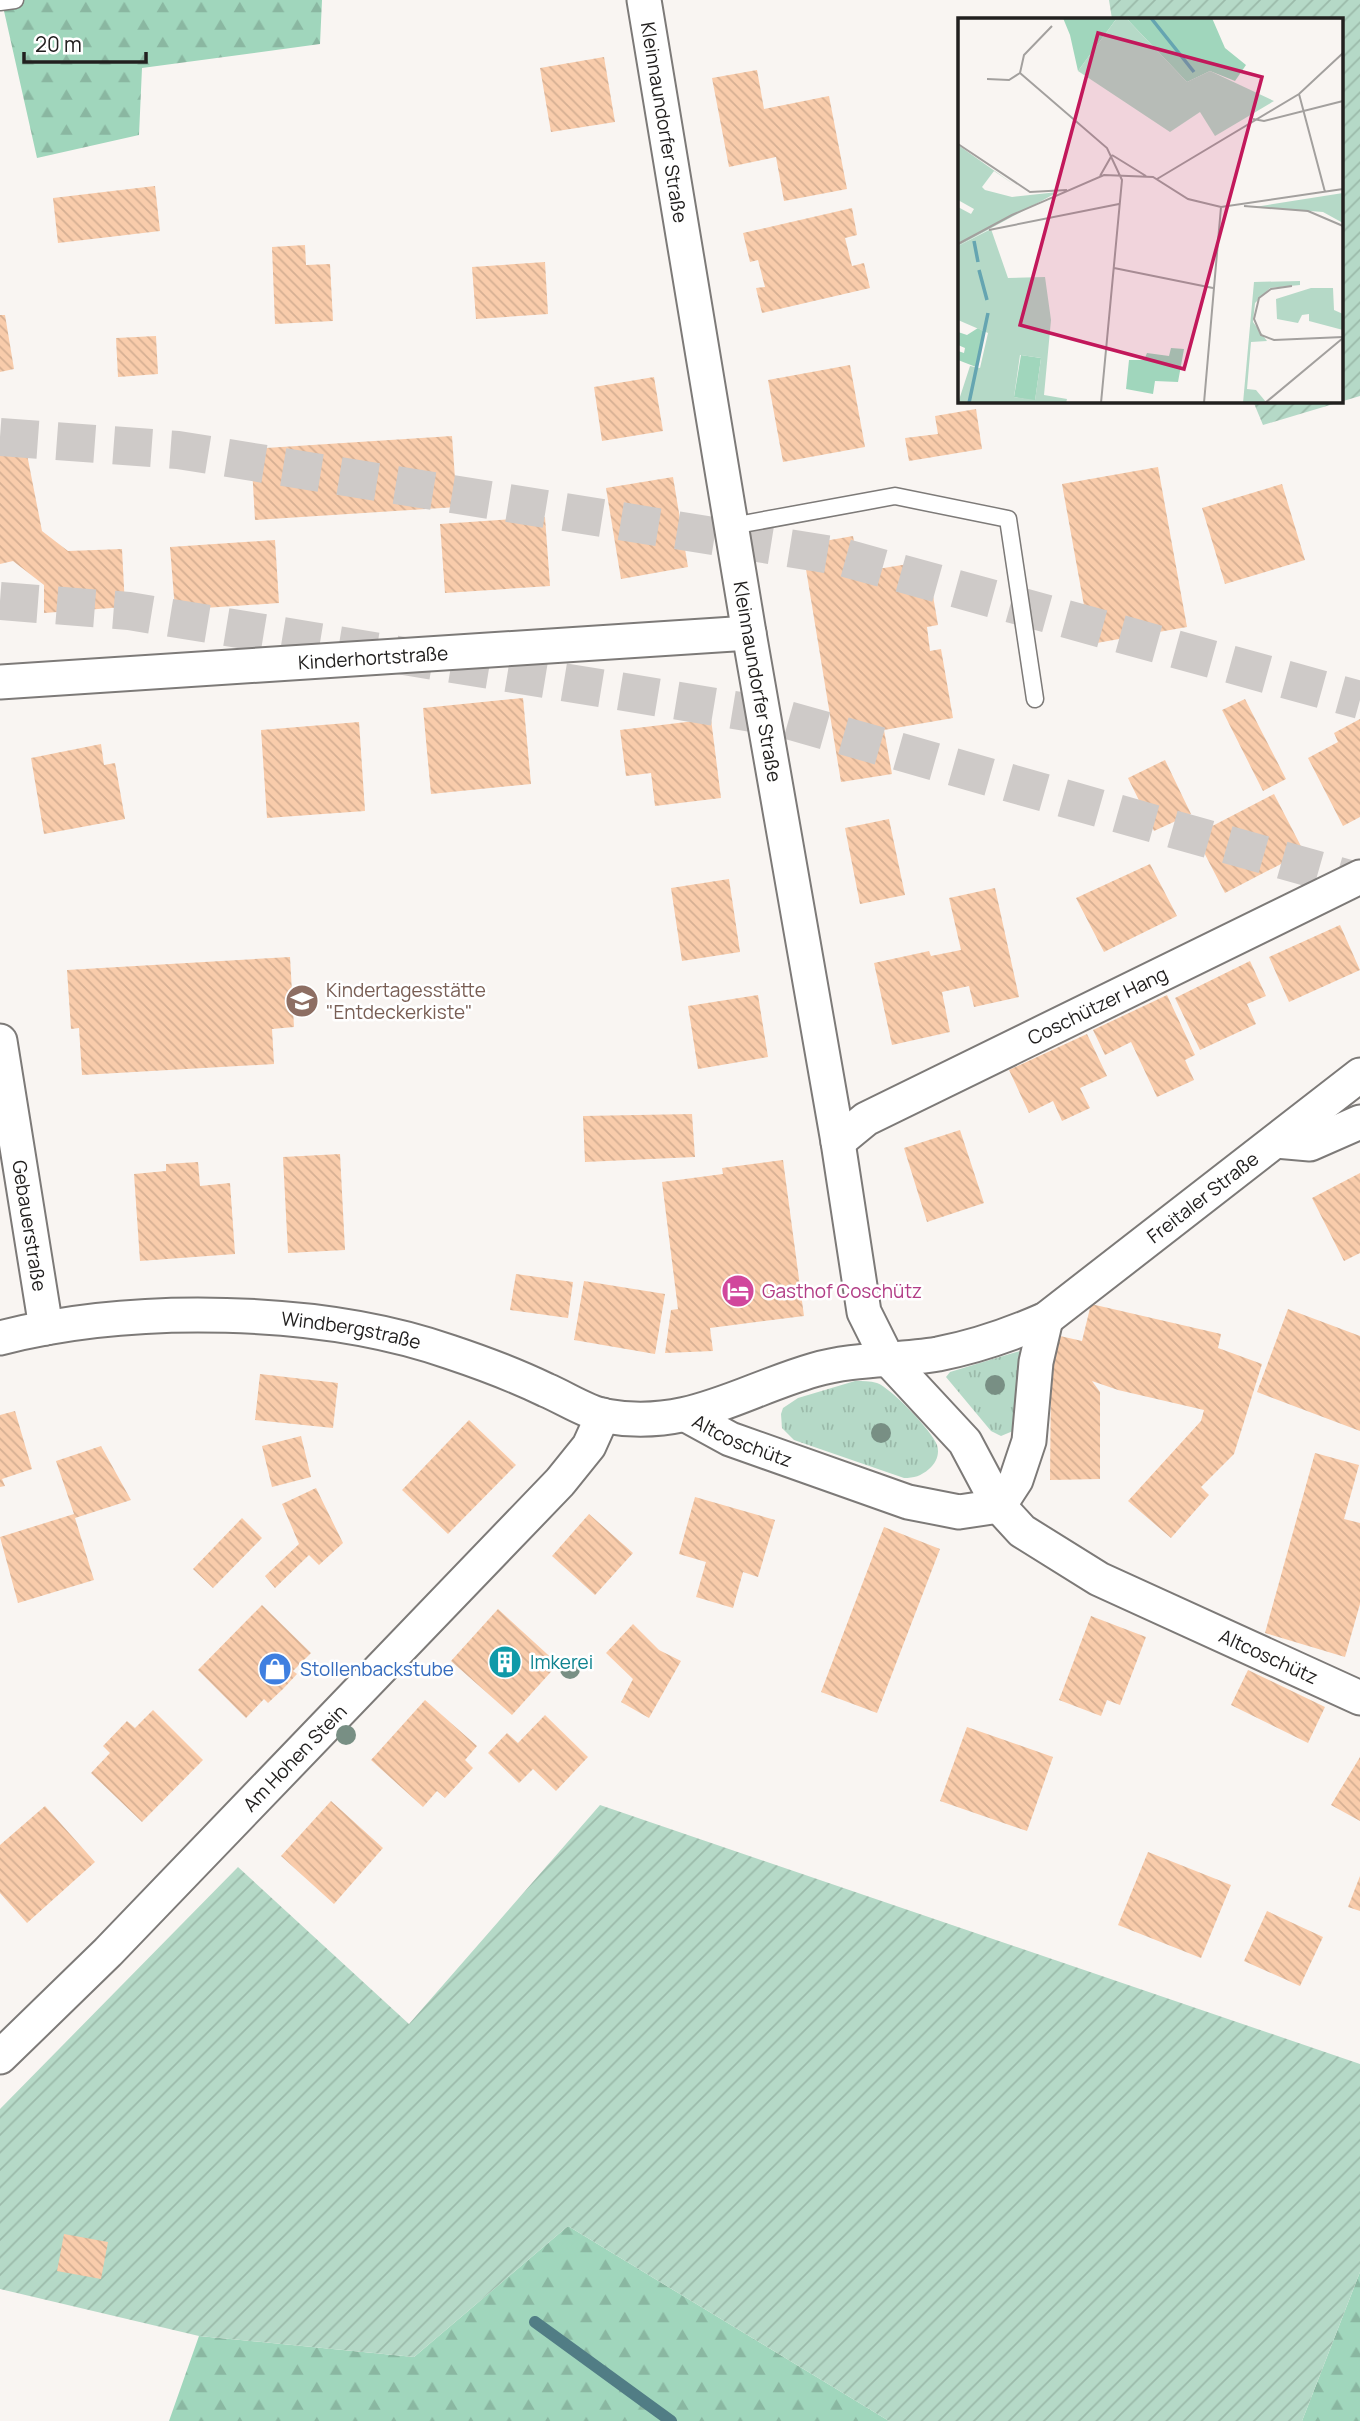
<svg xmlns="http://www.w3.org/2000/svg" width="1360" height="2421" font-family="Manrope,sans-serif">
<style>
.grass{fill:url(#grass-tufts)}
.forest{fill:url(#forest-firs)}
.garden{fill:url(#garden-furrows)}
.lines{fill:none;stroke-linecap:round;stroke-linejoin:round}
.stream{stroke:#517d85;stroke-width:12}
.building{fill:url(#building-back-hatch)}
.highway-tunnel{stroke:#cecac8;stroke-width:38;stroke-dasharray:38 19;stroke-linecap:butt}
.lane-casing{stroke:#7d7a78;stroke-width:19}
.street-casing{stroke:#7d7a78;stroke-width:37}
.lane{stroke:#fff;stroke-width:16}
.street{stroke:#fff;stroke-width:33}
.tree{fill:#788f84}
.labels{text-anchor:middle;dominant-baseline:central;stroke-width:5;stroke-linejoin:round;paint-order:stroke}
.street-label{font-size:19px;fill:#22201f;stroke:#fff}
.education-label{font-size:19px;fill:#785e54;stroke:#fff;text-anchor:start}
.hotel-label{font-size:19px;fill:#b23c85;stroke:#fff;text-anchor:start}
.culture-label{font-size:19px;fill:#0d838f;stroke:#fff;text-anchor:start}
.shop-label{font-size:19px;fill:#366cbe;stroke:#fff;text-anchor:start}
.inset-river{fill:none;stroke:#65a5b1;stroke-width:3.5}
.inset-road{fill:none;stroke:#a3a09e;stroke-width:2}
.view{fill:#c2185b;fill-opacity:0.15;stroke:#c2185b;stroke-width:3.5}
.inset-edge{fill:none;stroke:#22201f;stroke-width:3.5}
</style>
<defs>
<pattern id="grass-tufts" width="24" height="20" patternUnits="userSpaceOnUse" patternTransform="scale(1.75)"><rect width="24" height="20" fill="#b5d9c7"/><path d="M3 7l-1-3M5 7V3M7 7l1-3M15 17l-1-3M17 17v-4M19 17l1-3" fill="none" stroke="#9bbaaa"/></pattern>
<pattern id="forest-firs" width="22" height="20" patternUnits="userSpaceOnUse" patternTransform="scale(1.75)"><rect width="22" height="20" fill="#a0d6bc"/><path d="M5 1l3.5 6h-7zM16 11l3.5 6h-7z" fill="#8ab7a1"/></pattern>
<pattern id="garden-furrows" width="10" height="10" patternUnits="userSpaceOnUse" patternTransform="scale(1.75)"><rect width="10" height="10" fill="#b5d9c7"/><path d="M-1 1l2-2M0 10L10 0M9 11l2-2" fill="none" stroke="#9bbaaa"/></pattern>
<pattern id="building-back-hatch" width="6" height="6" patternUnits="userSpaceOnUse" patternTransform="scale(1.75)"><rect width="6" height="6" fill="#f9ccab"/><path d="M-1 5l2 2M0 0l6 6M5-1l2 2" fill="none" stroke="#d5af93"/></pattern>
</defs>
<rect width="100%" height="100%" fill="#f9f5f2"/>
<path class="grass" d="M1020,1351L1023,1352L1013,1431L1001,1436L991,1431L946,1377L950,1372Z
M855,1381C863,1381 870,1381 877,1383C891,1388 932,1431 937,1445C940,1454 936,1463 929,1469C921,1476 914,1478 904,1478L794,1440L782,1428L781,1414L783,1408L798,1398Z"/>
<path class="forest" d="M15,0H322L320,44L142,68L139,135L37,158L2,2Z
M568,2226L889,2421H169L199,2336L414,2357Z
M1360,2272V2421H1302Z"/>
<path class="garden" d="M1109,0H1360V396L1263,425L1253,401H1341V19H1112Z
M600,1805L1360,2064V2272L1302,2421H889L568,2226L414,2357L199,2336L0,2289V2109L238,1867L409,2024Z"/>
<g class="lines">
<path class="stream" d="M535,2322L671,2421"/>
</g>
<path class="building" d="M604,57L615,122L551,132L540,68Z
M757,70L764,109L829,96L847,189L784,201L776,157L729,167L712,78Z
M155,186L160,231L58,243L53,198Z
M852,208L857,235L845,238L852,266L864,263L870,288L762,313L756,288L765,287L758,260L750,262L743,233Z
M305,245L306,265L330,264L333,321L275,324L272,247Z
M545,262L548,314L476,319L472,267Z
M0,315H5L14,369L0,372Z
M156,336L158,374L118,377L116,338Z
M850,365L865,447L783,462L768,380Z
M654,377L663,431L602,441L594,387Z
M976,409L982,449L909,461L905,438L938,434L935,416Z
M452,436L457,507L255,520L251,449Z
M24,439L42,531L68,551L122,549L125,607L44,613V585L13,561L0,564V443Z
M1158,467L1187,627L1091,644L1062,484Z
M673,477L688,567L621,579L606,488Z
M1282,484L1305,560L1225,584L1202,508Z
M545,517L550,586L445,593L440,524Z
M853,536L859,572L927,561L938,625L927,627L930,651L941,649L953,718L884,730L892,774L841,782L802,545Z
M275,540L279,603L175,610L170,547Z
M523,698L531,784L431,794L423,708Z
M1245,699L1286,779L1263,791L1222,710Z
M711,719L721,798L655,806L651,773L626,776L620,730Z
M1360,719V817L1343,826L1308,758L1338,742L1334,733Z
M359,722L365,811L267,818L261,730Z
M101,744L104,765L115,763L125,819L44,834L31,758Z
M1165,760L1191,814L1154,831L1128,778Z
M1274,794L1304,852L1225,893L1195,835Z
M889,819L905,895L860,904L845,828Z
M1150,864L1177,916L1104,952L1076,898Z
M729,879L740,952L682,961L671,888Z
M995,888L1019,997L974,1007L969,986L942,992L950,1032L892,1045L874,963L929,951L931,956L961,950L949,898Z
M1340,925L1360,970L1289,1002L1269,957Z
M290,957L294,1027L272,1029L274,1064L82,1075L79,1028L71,1029L67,970Z
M1250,961L1266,996L1247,1004L1256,1024L1200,1050L1175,998Z
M758,995L768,1057L698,1069L688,1006Z
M1167,995L1195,1055L1185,1060L1194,1080L1157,1097L1131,1042L1105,1055L1093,1030Z
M1087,1034L1107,1076L1080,1088L1090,1108L1062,1121L1053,1101L1029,1113L1009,1070Z
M692,1114L695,1157L585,1162L583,1116Z
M960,1130L984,1203L927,1222L904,1148Z
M340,1154L345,1250L288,1253L283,1157Z
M783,1160L804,1316L710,1328L713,1351L665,1353L671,1310L678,1309L662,1182L723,1174L722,1168Z
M198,1162L200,1186L230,1183L235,1254L140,1261L134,1174L166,1171V1164Z
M1360,1173V1253L1344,1261L1312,1198Z
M516,1274L573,1282L568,1318L510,1310Z
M584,1281L665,1294L655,1354L574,1340Z
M1091,1304L1221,1334L1218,1348L1262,1364L1234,1454L1201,1487L1209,1495L1171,1538L1128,1501L1201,1421L1204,1410L1118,1390L1092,1381L1100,1392V1479L1050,1480L1051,1374L1060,1336L1082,1341Z
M1288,1309L1360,1336V1431L1257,1392Z
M260,1374L338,1383L333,1428L255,1420Z
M15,1411L32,1469L2,1479L5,1486L0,1487V1415Z
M469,1420L516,1465L448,1534L402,1490Z
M301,1436L311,1477L272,1487L262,1446Z
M101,1446L131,1500L75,1518L94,1580L18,1603L0,1537L74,1514L56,1461Z
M1315,1453L1359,1465L1344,1519L1360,1523V1604L1345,1657L1265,1633Z
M316,1488L343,1543L319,1565L309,1555L275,1588L265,1576L299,1544L282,1504Z
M695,1497L775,1520L758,1577L743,1572L733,1608L696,1597L706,1562L679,1554Z
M589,1514L633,1553L595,1595L552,1556Z
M242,1518L262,1538L213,1588L193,1569Z
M884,1527L940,1549L877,1713L821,1692Z
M262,1605L311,1653L293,1671L297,1674L283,1689L268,1703L264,1699L246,1718L198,1670Z
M498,1609L558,1664L512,1715L451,1661Z
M1091,1616L1146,1637L1120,1705L1107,1700L1101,1716L1059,1700Z
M633,1624L659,1650L681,1661L649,1718L621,1702L633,1679L606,1653Z
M1248,1670L1325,1707L1308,1743L1231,1705Z
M425,1700L477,1746L465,1760L473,1768L445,1798L437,1791L423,1807L371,1760Z
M153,1710L203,1760L142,1822L91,1773L110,1753L103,1746L127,1721L135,1728Z
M545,1715L588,1757L556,1791L533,1769L519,1783L488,1753L507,1733L518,1743Z
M967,1727L1053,1757L1027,1831L940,1801Z
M1360,1757V1821L1331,1805Z
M331,1801L383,1848L334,1904L281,1856Z
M45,1806L95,1862L27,1923L0,1893V1845Z
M1148,1852L1231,1885L1201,1958L1118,1925Z
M1360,1876V1911L1348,1907Z
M1267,1911L1323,1937L1300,1986L1244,1961Z
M64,2234L108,2242L101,2279L57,2271Z"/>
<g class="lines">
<path class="highway-tunnel" d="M0,437L178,450L838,556L1360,700
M0,601L129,611L777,717L1360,882"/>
<defs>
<path id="lane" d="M0,2L15,0
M732,526L895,496L1008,519L1035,699"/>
<g id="street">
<path id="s1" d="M644,0L749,633L838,1142L864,1312L887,1358L965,1442L999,1506L1022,1531L1099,1579L1360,1698"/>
<path id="s2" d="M0,682L749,633"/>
<path id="s3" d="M0,1041L46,1328"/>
<path d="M1276,1141L1310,1144L1360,1122"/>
<path id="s4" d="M838,1142L866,1119L1360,877"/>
<path id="s5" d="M0,1338C132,1304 321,1307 450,1352C483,1363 515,1375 546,1390C565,1398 586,1412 605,1416C687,1431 741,1391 814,1370C854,1358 897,1361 938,1354C974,1347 1012,1334 1046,1319L1360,1075"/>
<path id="s6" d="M688,1416L730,1439L908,1502L959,1512L999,1506L1016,1480L1029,1441L1036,1362L1046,1319"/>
<path id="s7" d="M0,2057L108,1952L560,1482L589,1446L603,1415"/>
</g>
</defs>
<use href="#lane" class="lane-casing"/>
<use href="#street" class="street-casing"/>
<use href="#lane" class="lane"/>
<use href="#street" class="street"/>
</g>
<g class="tree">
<circle cx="995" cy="1385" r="10"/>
<circle cx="881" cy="1433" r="10"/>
<circle cx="570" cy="1669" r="10"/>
<circle cx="346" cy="1735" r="10"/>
</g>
<defs>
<symbol id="school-disc" viewBox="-11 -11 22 22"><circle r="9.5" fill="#8d6e63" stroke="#fff"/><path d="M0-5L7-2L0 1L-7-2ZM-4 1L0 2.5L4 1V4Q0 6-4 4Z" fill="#fff"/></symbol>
<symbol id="hotel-disc" viewBox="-11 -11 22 22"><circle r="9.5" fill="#d1479c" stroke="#fff"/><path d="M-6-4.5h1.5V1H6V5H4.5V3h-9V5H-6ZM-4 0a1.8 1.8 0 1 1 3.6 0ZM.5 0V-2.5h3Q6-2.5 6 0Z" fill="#fff"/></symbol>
<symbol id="building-disc" viewBox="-11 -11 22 22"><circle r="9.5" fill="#0f9aa8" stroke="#fff"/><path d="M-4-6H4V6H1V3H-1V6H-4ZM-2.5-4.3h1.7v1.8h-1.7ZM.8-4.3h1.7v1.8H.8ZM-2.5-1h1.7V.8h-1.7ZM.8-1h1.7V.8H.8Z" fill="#fff"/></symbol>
<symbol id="shop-disc" viewBox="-11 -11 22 22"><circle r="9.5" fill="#3f7fe0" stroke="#fff"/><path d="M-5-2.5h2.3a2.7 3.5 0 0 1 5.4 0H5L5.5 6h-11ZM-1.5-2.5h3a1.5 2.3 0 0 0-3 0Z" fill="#fff"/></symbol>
</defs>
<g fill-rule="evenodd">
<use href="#school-disc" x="283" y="982" width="38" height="38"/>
<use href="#hotel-disc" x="719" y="1272" width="38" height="38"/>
<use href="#building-disc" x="486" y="1643" width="38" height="38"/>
<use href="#shop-disc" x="256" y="1650" width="38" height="38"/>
</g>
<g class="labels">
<g class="street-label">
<text stroke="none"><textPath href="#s1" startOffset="124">Kleinnaundorfer Straße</textPath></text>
<text stroke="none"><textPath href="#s2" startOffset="374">Kinderhortstraße</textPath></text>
<text stroke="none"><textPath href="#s1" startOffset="691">Kleinnaundorfer Straße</textPath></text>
<text stroke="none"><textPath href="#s4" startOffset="294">Coschützer Hang</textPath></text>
<text stroke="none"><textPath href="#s5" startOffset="1278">Freitaler Straße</textPath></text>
<text stroke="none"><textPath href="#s3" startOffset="187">Gebauerstraße</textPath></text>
<text stroke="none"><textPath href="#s5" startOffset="354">Windbergstraße</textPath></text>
<text stroke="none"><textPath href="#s6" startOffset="60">Altcoschütz</textPath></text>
<text stroke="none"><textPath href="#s1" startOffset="1880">Altcoschütz</textPath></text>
<text stroke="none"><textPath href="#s7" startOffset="420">Am Hohen Stein</textPath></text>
</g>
<g class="education-label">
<text x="326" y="990">Kindertagesstätte<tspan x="326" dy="22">"Entdeckerkiste"</tspan></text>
</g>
<g class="hotel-label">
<text x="762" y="1291">Gasthof Coschütz</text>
</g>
<g class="culture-label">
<text x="530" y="1662">Imkerei</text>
</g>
<g class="shop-label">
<text x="300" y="1669">Stollenbackstube</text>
</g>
</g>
<g transform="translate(958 18)">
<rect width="385" height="385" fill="#f9f5f2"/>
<path d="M0,127L58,168L36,153L24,169L27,172L54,179L100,174L0,228V189L13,196L16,191L0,182ZM385,175V205L365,194L297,189ZM342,263V267L312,270L297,285L295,304L309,323L293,324L289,371L298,372L308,384L285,385L296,264ZM353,270H375L376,292L385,296V312L351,303V296L344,297L340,305L319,301L318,281Z" fill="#b5d9c7"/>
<path d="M105,0H159L120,53L112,17ZM168,0H254L267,30L288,47L277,63L252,53L229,64ZM20,310L27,314L18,349L0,342V333L6,335L7,330L0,327V314L9,317ZM213,330L226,331L220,364L197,363L195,376L168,371L171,342H186L189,335L211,338ZM63,337L83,340L77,383L56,379Z" fill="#a0d6bc"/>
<path d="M159,0H168L229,64L252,53L316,83L257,118L242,94L212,114L120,53ZM33,211L50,260L87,259L93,302L86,377L109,381L108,385H0L12,348L22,350L30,315L0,302V228ZM62,337L83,340L77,382L56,379Z" fill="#b5d9c7" fill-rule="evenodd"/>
<path class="inset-river" d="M193,0L236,54M16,223L20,244M21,252L29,282M11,385L30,295"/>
<path class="inset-road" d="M62,55L149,130L164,162L143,385M29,61L51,62L62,55L66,37L94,8M341,76L367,174M295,101L306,103L385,83M0,126L72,174L109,172M154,137L188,158M142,158L154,137M199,161L341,76L385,35M286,188L350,193L385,208M31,212L161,186M0,226L54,197L146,157L195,159L230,181L263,189L385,171M156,250L255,270M334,268L313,271L301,280L296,301L303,317L316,322L385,319M246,385L263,189M307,385L385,320"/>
<path class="view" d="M140,15L304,59L226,351L62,307Z"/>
<rect width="385" height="385" class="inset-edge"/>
</g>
<path d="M24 52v10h122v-10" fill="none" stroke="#22201f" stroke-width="3.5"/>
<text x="35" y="52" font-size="21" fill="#22201f" stroke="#ffffff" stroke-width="5" paint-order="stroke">20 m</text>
</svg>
